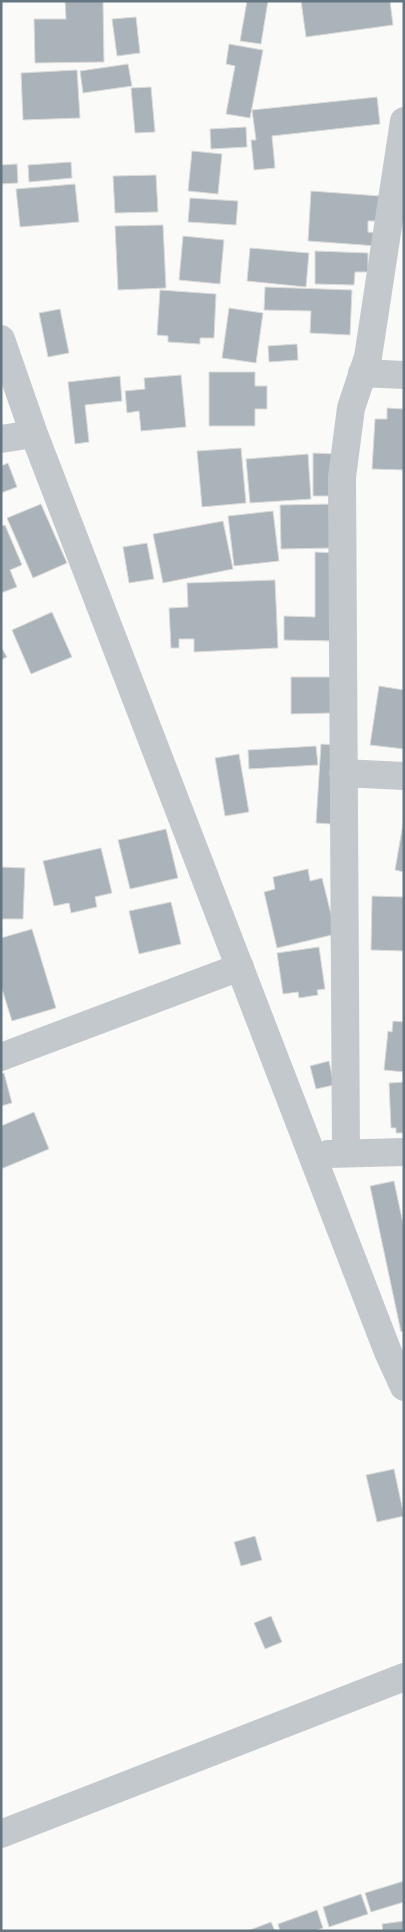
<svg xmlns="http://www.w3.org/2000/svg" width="405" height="1932" font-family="'Titillium Web',sans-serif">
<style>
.building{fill:#aab3b9;stroke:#dcdcda}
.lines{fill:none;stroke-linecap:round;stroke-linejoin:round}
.street{stroke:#c3c8cc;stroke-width:28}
</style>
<rect width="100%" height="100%" fill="#fafaf8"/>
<path class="building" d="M65,1H103L104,62L35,63L34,19H66Z
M247,1H268L261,44L240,41Z
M301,1H390L393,25L306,37Z
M136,17L140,53L117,56L112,19Z
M229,44L263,50L250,118L226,114L235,66L226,64Z
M128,64L132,86L83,93L80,71Z
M77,70L80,118L23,120L21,73Z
M151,87L155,132L135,133L131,88Z
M377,97L380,124L272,136L275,168L254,170L251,140H256L252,110Z
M246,127L247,147L211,149L210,129Z
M192,151L222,154L218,194L188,191Z
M71,162L72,178L29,182L28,165Z
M17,164L18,183L1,184V165Z
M156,175L158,212L115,213L113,176Z
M75,184L79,222L20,227L16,189Z
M311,191L380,196L378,221H368V232L377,233V246L308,241Z
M190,198L238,201L236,225L188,222Z
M163,225L166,288L118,290L115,226Z
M183,236L224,240L220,284L179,280Z
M250,248L309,253L306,287L247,281Z
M315,251L368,253V272H355L354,285L315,284Z
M265,287L352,290L350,335L310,333L311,311L264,310Z
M160,290L216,294L214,338H200V344L168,342V336L157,335Z
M229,308L263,313L256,363L222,358Z
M60,309L69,353L48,357L39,313Z
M297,344L298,360L269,362L268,346Z
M209,372H255V386H267V409H255V426H209Z
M181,375L186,427L141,431L139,411L127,413L125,391L145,389L144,378Z
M120,376L122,401L85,405L89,442L75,444L68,382Z
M387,408L404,409V470L372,469L375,419H387Z
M241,448L246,503L202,507L197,451Z
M313,453L335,454L334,496H313Z
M308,454L311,499L250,503L246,459Z
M8,463L17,487L1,493V466Z
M41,504L67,563L33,578L7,518Z
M333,504L334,548L281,549L280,505Z
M273,511L279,561L234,566L228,516Z
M223,521L233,569L163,583L153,534Z
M5,525L22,565L10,570L17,587L1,593V526Z
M147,543L154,579L129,583L123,547Z
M315,552L336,553L335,641L284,640V616L315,617Z
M275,580L278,648L194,652V639H179V648H171L169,608L188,607L187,583Z
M52,612L72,657L31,674L12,630Z
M1,647L7,657L1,660Z
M291,677H332L333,713L291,714Z
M379,686L404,690V749L370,745Z
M321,744L336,745L331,824L316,823Z
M316,746L318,765L249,769L248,750Z
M239,754L249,812L225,816L215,758Z
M404,818V872L395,870Z
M166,829L178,878L130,889L118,840Z
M101,848L112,893L95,897L97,907L71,913L69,903L54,906L43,861Z
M1,867L25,868L23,919H1Z
M308,869L310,881L322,878L336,934L277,948L264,892L275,889L273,877Z
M372,896L404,897V951L371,950Z
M171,902L181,944L139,954L129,911Z
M32,929L56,1008L12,1021L1,986V938Z
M319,947L325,989L317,990L318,995L299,998L298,992L283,994L277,953Z
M393,1021L404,1022V1072L384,1070L388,1031L392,1032Z
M329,1061L334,1085L316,1089L310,1066Z
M4,1073L12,1103L1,1106V1074Z
M404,1082V1133H396V1128H391L389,1083Z
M34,1112L49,1149L1,1169V1126Z
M394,1181L404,1228V1331L401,1332L370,1186Z
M394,1469L404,1516L377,1522L366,1475Z
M255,1536L262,1560L241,1566L234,1542Z
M271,1616L282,1642L265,1649L254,1623Z
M404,1881V1902L371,1912L365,1893Z
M361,1894L368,1914L329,1927L323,1907Z
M317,1910L323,1928L314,1931H280L278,1924Z
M404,1921V1931H383L382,1924Z
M271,1922L275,1931H247Z"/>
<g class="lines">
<path class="street" d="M1,339L34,434L388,1352L404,1387
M362,373L404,375
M1,439L34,434
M343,773L404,776
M1,1057L240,967
M346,1153L342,477L351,408L368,357L404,121
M328,1154L404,1152
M1,1834L404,1677"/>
</g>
<rect width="405" height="1932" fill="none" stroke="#657683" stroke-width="5"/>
</svg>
